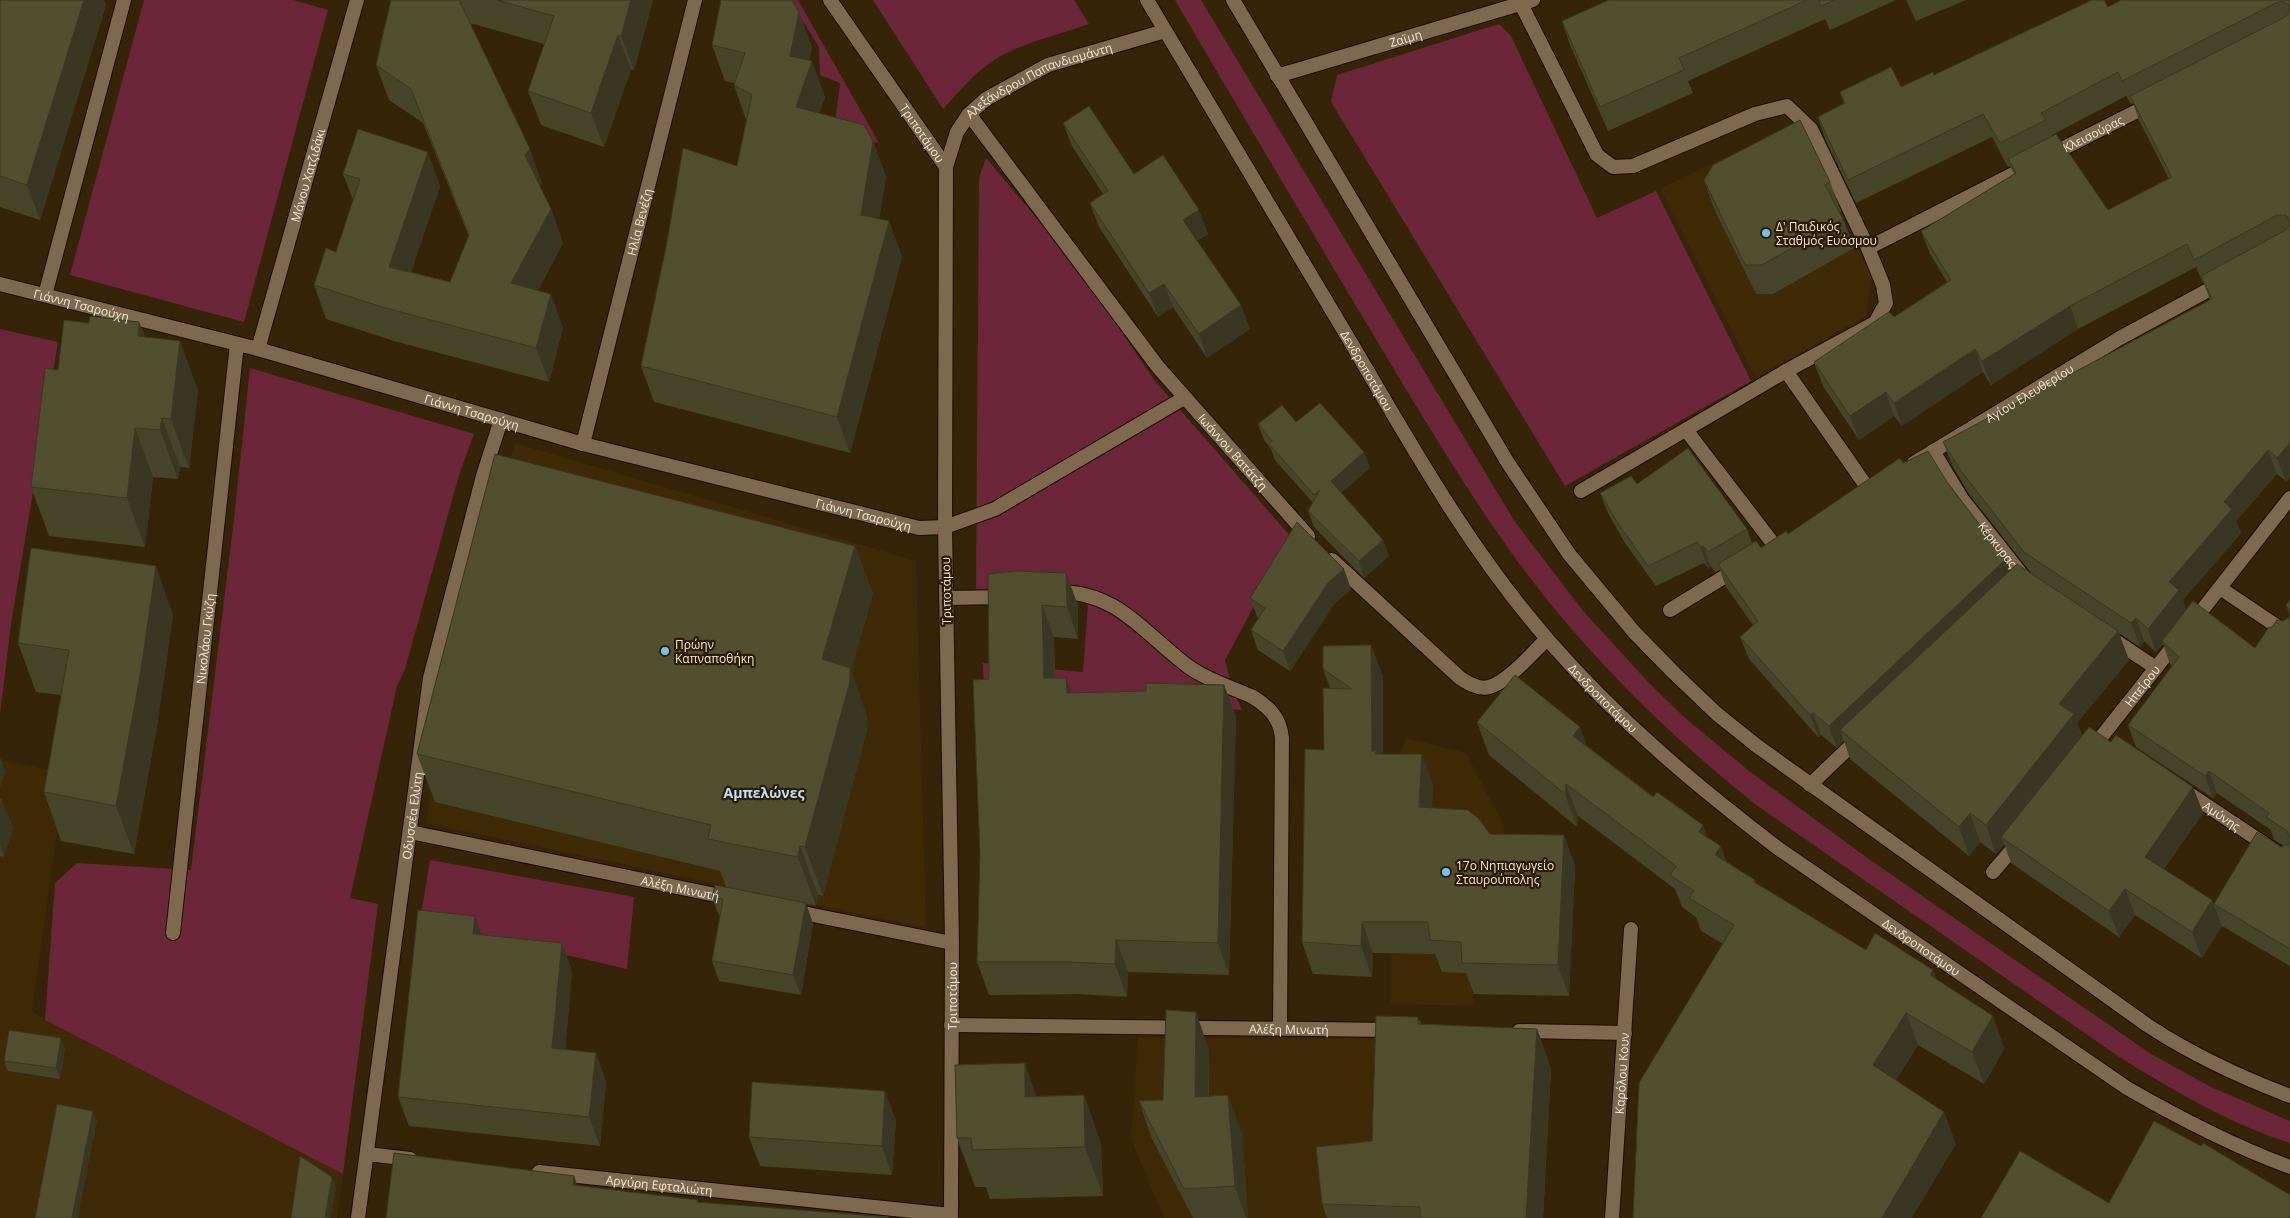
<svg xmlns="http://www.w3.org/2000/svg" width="2290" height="1218" font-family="'Open Sans',sans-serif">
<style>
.built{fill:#3f2906}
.green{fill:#6c2639}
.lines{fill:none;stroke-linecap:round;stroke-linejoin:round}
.pedestrian-casing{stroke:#1d0c00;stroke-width:16}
.minor-casing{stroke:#1d0c00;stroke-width:16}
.tertiary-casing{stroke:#1d0c00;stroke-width:16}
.secondary-casing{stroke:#1d0c00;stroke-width:16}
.pedestrian{stroke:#7e684e;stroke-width:14}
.minor{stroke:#7e684e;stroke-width:14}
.tertiary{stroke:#7e684e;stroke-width:14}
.secondary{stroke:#7e684e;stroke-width:14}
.wall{fill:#464429;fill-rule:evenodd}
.shaded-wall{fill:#393722}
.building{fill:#514f30;stroke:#393722}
.poi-dot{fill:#72c1f5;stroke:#2c1a01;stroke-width:2}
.labels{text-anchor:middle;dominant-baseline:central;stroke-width:4.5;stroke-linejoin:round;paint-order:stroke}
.street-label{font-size:12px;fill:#f5e9da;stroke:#2c1a01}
.poi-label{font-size:12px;fill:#f5e9da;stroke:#2c1a01;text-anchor:start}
.neighbourhood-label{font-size:14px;font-weight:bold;fill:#b7e1ff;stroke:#2c1a01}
</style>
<rect width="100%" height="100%" fill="#362409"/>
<path class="built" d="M1795,123L1872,277L1866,316L1755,378L1660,189Z
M515,443L916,561L926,928L426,823L457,631Z
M1406,738L1466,753L1504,826L1498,918L1474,994L1473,1006L1391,1004L1392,775Z
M0,760L65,773L32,1011L45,1020L343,1174L337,1218H0Z
M1138,1038L1433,1039L1428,1218H1164L1131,1139Z"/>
<path class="green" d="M144,0H293L328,10L244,322L70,275Z
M793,0H798L879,143L834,133L840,83L820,75L819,47L796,10Z
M873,0H1074L1089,24C1058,35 1021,43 994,60C974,73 959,92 943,109Z
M1175,0H1201L1515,522L1584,612L1649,683L1684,717L1749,771L1866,857L2151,1054L2211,1087L2290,1121V1143C2228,1123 2170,1089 2115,1054L1759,807C1665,733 1580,648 1510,551C1450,466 1398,375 1344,286C1288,191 1231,96 1175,0Z
M1499,24L1511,36L1597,218L1656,191L1751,381L1565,486L1331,102L1337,75Z
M986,158L1075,264L1155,381L1291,537L1225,660L1232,688L1242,710L1180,704L985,712L983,663L1083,672L1088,603L976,597L979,178Z
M0,329L58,342L11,624L0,714Z
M250,368L474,434L459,475L405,669L397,686L350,898L378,904L343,1174L45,1020L55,883L77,863L191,870L234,519Z
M430,860L634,897L627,969L420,921Z"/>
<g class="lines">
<defs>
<g id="pedestrian">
<path d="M45,295L124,0"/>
<path id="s1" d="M173,933L237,344"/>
</g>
<g id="minor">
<path id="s2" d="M830,0L946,167"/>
<path d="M1521,4L1597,155L1613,167L1633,166L1755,114L1787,106L1811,129L1868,248L1883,285L1886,303L1875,323L1786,371L1581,491"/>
<path id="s3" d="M1277,76L1533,0"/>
<path id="s4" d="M969,114L1158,367L1308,536"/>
<path id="s5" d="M2050,155L2151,104"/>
<path d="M1868,248L2029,166"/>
<path id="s6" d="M0,284L258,349L583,444L919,528L945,527L995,509L1184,398"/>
<path id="s7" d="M258,349L357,0"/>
<path d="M1786,371L1869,490"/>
<path d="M1686,430L1775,546"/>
<path id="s8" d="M583,444L695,0"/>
<path id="s9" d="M1933,451L1962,499L2026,580"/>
<path id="s10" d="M1914,463L2120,338L2223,282"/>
<path d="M1332,560L1460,678C1468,683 1479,690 1489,687C1508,682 1533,652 1547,639"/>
<path d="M2220,588L2290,635"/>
<path d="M1055,592C1115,590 1142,631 1185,664C1202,678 1233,688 1253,697C1270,708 1280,718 1282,738L1280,1028"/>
<path d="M946,598L1007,597"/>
<path d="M1670,610L1737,569"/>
<path d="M2192,623L2290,498"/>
<path d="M2108,636L2156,668"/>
<path id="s11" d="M2091,750L2178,640"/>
<path d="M1810,785L1860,737"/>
<path id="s12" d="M2182,789L2290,861"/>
<path id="s13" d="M410,832L730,898"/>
<path d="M1993,872L2020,840"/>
<path d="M793,911L952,943"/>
<path id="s14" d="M951,1025L1393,1030"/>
<path d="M1519,1031L1625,1033"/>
<path d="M367,1154L410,1159"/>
<path id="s15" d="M539,1172L951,1215"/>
<path id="s16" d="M358,1218L430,678L483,476L501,420"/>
<path id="s17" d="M1612,1218L1631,929"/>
</g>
<g id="tertiary">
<path id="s18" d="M951,1218L952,943L945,527L946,167L957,132L969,114L986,99L1048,65L1165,31"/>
</g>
<g id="secondary">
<path id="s19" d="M1147,0C1215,116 1284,231 1353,346C1412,447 1471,552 1549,641C1619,721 1695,785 1779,849L2127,1088C2179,1118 2233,1146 2290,1167"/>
<path d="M1233,0L1508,463L1569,554L1634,632L1674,673L1717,714L1757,746L2147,1025C2191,1054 2240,1077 2290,1096"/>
</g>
</defs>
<use href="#pedestrian" class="pedestrian-casing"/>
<use href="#minor" class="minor-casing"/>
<use href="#tertiary" class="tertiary-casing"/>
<use href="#secondary" class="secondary-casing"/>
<use href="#pedestrian" class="pedestrian"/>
<use href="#minor" class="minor"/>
<use href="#tertiary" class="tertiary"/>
<use href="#secondary" class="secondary"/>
</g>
<path class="wall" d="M0,0L106,5L40,220L0,207Z
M391,0H653L634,70L631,69L604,147L541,125L528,91L544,44L470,23L542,183L540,186L551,209L563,243L538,290L563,328L549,382L394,341L326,319L314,285L336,252L353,200L343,174L440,186L411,272L450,282L469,237L423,123L389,100L376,65Z
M1609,0H1896L1830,30L1825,19L1688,81L1693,93L1608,131L1570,45L1562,21Z
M1906,0H1966L1916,21Z
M2290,0V477L2286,481L2277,474L2236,521L2241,533L2183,600L2186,610L2255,648L2271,628L2289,618L2290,615L2286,605L2290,600V966L2222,926L2202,958L2135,915L2119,937L2011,863L2004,844L1996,854L1980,842L1969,856L1850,759L1844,741L1837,748L1821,735L1818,737L1749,659L1740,637L1753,625L1726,587L1720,570L1715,572L1711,566L1708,568L1704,563L1656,586L1625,543L1608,513L1600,493L1637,484L1747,529L1752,543L1761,548L1788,534L1903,463L1947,482L2010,571L2031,573L1969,494L1952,465L1943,442L2210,300L2204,283H2203L2196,267L2078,329L1991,385L1983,372L1902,426L1894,416L1859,440L1823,386L1814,362L1894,317L1947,282L1930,254L1921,231L2014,174L2010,166L2008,167L1992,137L1856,203L1826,141L1818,117L1844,104L1840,92L1901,87L1934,75L2108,7ZM2126,96L2131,104L2133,103L2139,120L2169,179L2108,210L2052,135ZM2119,633L2140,647L2144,641L2156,652L2163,644L2170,664L2172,666L2128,725L2136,747L2213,798L2217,793L2271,830L2274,840L2284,846L2281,847L2214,904L2212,900L2164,869L2203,813L2193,787L2111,742L2082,736L2077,723L2129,660Z
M799,12L812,48L809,60L825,97L819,113L873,141L886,177L879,219L889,221L902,257L850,453L654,402L641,366L737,166L746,120L734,85V83L725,81L712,45Z
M1063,123L1134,174L1208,234L1197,240L1241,305L1250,329L1207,358L1173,307L1158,317L1099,227L1090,203L1103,194L1072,146Z
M1704,180L1830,182L1841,211L1840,212L1843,219L1854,248L1773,294H1756L1714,209Z
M139,322L145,337L198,390L189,468L180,467L178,479L153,477L145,547L49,536L31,487L58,370L89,323Z
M1296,422L1364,452L1370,468L1341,493L1383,540L1389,556L1364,578L1314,527L1308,511L1313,503L1275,460L1271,449L1264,440L1258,424Z
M855,546L873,594L851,671L867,717V730L823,896L818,895L816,906L806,904L813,924L801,995L719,981L712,961L720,918L712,898L726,887L720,871L435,802L417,754Z
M1016,571L1066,573L1078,606V639L1054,637L1055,678H1066L1072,693L1146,691L1224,685L1236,717L1229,975L1128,972L1127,997L1079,994L989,995L977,962L989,679Z
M1351,589L1335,603L1290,671L1258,650L1251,630L1258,619L1250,598Z
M173,615L157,726L134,854L61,841L44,792L61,695L36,692L18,643Z
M1323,669L1383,676V754L1433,785L1432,808L1490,834L1564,835L1575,867L1569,996L1474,994L1466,973L1442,972L1435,954L1373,953L1372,977L1313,974L1302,942L1324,750L1330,688Z
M1477,722L1587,746L1707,837L1727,863L1755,880L1756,884L1866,950L1933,970L1936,979L1993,1016L2004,1049L1984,1084L1918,1045L1896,1080L1956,1144L1723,944L1701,931L1696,917L1682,907L1675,889L1578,816L1577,827L1489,755Z
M0,799L13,828L4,857L0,856Z
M482,935L562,943L572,972L565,1050L596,1053L606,1082L600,1146L409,1126L398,1097Z
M1418,1017L1421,1024L1537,1029L1551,1069L1543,1218H1327L1322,1204L1372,1141Z
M65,1048L60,1079L8,1071L4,1061Z
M1209,1050V1096L1242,1133L1248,1218H1193L1152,1139L1139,1101L1163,1100Z
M1084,1095L1101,1144L1103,1196L990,1199L986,1187H975L957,1138L1037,1096Z
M896,1120L892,1175L760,1166L749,1137Z"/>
<path class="shaded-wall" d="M84,0H104L106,5L40,220L27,185Z
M631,0H653L634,70L621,36Z
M799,12L812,48L805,80L812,61L825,97L809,143L796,107L790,56Z
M618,35L631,69L604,147L591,113Z
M873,141L886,177L874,251L861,215Z
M530,149L542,183L538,189L525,155Z
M428,152L440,186L401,301L389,267Z
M551,209L563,243L524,318L511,283Z
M1199,210L1208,234L1192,244L1183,220Z
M889,221L902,257L850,453L837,417Z
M1164,284L1173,307L1158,317L1149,293Z
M551,294L563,328L549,382L536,348Z
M1241,305L1250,329L1207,358L1199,334Z
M2070,306L2078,329L1991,385L1982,361Z
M139,322L157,371L138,336Z
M180,341L198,390L189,468L171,419Z
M1975,349L1983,372L1902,426L1894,403Z
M1886,392L1894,416L1859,440L1850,416Z
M162,418L180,467L178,479L160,430Z
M135,428L153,477L145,547L127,498Z
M2290,443V477L2286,481L2277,458Z
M2268,450L2277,474L2236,521L2241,533L2183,600L2187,613L2162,641L2163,644L2156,652L2148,629L2169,582L2224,502Z
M1364,452L1370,468L1337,497L1331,481Z
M1383,540L1389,556L1364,578L1359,561Z
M855,546L873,594L851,671L867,717V730L823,896L805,847L822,659Z
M1703,546L1711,566L1708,568L1701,548Z
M2006,559L2014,582L1840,730L1844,741L1837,748L1829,726Z
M156,566L173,615L157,726L134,854L116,806Z
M1344,569L1351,589L1335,603L1290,671L1283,651L1328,583Z
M1066,573L1078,606V639L1067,607Z
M1042,605L1054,637L1055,711L1044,678Z
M2136,618L2144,641L2140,647L2131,623Z
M2118,631L2129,660L2077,723L2084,743L2001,837L2004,844L1996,854L1986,825L2059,704Z
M1371,645L1383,676V770L1372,751Z
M1066,678L1078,710L1067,693Z
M1224,685L1236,717L1229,975L1218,943Z
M1813,713L1821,735L1818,737L1810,715Z
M1580,727L1592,760L1573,736Z
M1422,754L1433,785L1430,838L1419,807Z
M0,757L5,772L0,789Z
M2209,771L2217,793L2213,798L2205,776Z
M1566,784L1578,816L1577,827L1565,794Z
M2193,787L2203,813L2154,883L2145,857Z
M2,799L13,828L4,857L0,846V807Z
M1970,813L1980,842L1969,856L1959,827Z
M1703,825L1715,858L1699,832Z
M1564,835L1575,867L1569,996L1558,965Z
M800,846L818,895L816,906L798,857Z
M1721,846L1733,879L1715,855Z
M2125,889L2135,915L2119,937L2109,911Z
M2212,900L2222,926L2202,958L2192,932Z
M806,903L813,924L801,995L793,975Z
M475,916L485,945L473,934Z
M1362,922L1373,953L1372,977L1361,946Z
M1116,940L1128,972L1127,997L1115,964Z
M562,943L572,972L563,1077L552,1048Z
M1933,970L1945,1003L1930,975Z
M1196,1012L1209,1050L1208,1135L1195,1097Z
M1906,1013L1918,1045L1885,1097L1873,1065Z
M1993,1016L2004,1049L1984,1084L1972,1052Z
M1537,1029L1551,1069L1543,1218H1526Z
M61,1038L65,1048L60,1079L56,1068Z
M596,1053L606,1082L600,1146L589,1117Z
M1025,1063L1042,1112L1025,1097Z
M885,1091L896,1120L892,1175L882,1146Z
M1084,1095L1101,1144L1103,1196L1085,1147Z
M1228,1095L1242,1133L1248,1218H1246L1235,1186Z
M93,1111L97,1121L78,1218H72Z
M1944,1112L1956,1144L1912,1218H1882Z
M574,1176L589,1216L573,1185Z
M332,1177L336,1187L331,1218H325Z"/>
<path class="building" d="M0,0H84L27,185L0,176Z
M391,0H459L530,149L525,155L551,209L511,283L551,294L536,348L382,307L314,285L326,248L336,252L360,179L343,174L358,129L428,152L389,267L450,282L469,235L411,89L376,65Z
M497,0H631L621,36L618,35L591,113L528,91L554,16Z
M721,0H792L799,12L790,56L812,61L796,107L864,125L873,141L861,215L889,221L837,417L641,366L667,242L683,148L737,166L752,95L734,85L745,53L712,45Z
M1609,0H1807L1679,58L1684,70L1600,107L1562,21Z
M1819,0H1835L1821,6Z
M2092,0H2104L2108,7L2121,0H2290V10L2289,5L2282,1L2278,2L2122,81L2118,72L2041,113L2046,120L2000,143L1983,114L1848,180L1818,117L1845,103L1840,92L1891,67L1901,87L1933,72L1934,75Z
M2290,11V223L2286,215H2277L2194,260L2187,244L2070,306L1982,361L1975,349L1894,403L1886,392L1850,416L1814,362L1889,312L1894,317L1951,280L1921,231L2016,173L2008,159L2056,134L2108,210L2172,177L2130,96L2285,17Z
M1089,106L1134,174L1163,155L1199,210L1183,220L1241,305L1199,334L1164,284L1149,293L1090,203L1108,191L1063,123Z
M1800,120L1830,182L1825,185L1843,219L1762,265H1745L1704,180L1713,165Z
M2290,224V443L2277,458L2268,450L2224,502L2232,509L2169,582L2179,590L2148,629L2136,618L2131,623L2024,552L1961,471L1943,442L2212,299L2201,276L2286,230Z
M90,316L139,322L138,336L180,341L171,419L162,418L160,430L135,428L127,498L31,487L45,368L58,370L64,320L89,323Z
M1320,403L1364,452L1331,481L1383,540L1359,561L1308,511L1320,490L1314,495L1269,444L1272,441L1258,424L1282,405L1296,422Z
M1688,448L1747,529L1708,552L1703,546L1701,548L1697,542L1648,566L1618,523L1600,493L1631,476L1637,484Z
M1928,451L1947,482L2006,559L1829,726L1813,713L1810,715L1740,637L1758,621L1718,564L1756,541L1761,548L1786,531L1788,534L1900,458L1903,463Z
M495,454L855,546L822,659L850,668V681L805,847L800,846L798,857L708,839L711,825L417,754Z
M1297,522L1344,569L1328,583L1283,651L1251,630L1265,608L1250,598Z
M31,548L156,566L140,677L116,806L44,792L69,650L18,643Z
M2017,564L2118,631L2059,704L2074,714L1986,825L1970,813L1959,827L1840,730Z
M1016,571L1066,573L1067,607L1042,605L1044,678H1066L1067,693L1146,691V683L1224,685L1218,943L1116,940L1115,964L1067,962H977L980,854L973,680L989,679L988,574Z
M2290,600V612L2286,605Z
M2193,601L2255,648L2269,627L2271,628L2277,620L2282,621L2289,618L2290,615V838L2287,831L2266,817L2269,813L2209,771L2205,776L2128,725L2179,657L2162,641Z
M1371,645L1372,751H1376V754H1422L1419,807L1468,810L1479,819L1490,834L1564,835L1558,965L1462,963L1461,942L1430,940L1428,922H1362L1361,946L1302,942L1305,749L1324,750L1323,688L1352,689L1323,669V646Z
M1515,675L1580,727L1573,736L1653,797L1657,792L1703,825L1699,832L1721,846L1715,855L1755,880L1754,882L1866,950L1875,933L1933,970L1930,975L1993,1016L1972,1052L1906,1013L1873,1065L1944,1112L1882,1218H1633L1639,1083L1734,925L1689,898L1694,891L1670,875L1676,866L1566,784L1565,794L1477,722Z
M2089,727L2111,742L2116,735L2193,787L2145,857L2212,900L2192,932L2125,889L2109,911L2001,837Z
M0,799H2L0,807Z
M2257,832L2281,847L2289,844L2290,841V949L2214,904Z
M715,885L806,903L793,975L712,961L723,899L712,898Z
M418,910L475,916L473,934L562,943L552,1048L596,1053L589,1117L398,1097Z
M1166,1010L1196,1012L1195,1097L1228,1095L1235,1186L1184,1189L1139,1101L1163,1100Z
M1376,1016L1418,1017V1024L1537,1029L1526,1218H1420V1207L1322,1204L1316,1147L1372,1141Z
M9,1030L61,1038L56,1068L4,1061Z
M1025,1063V1097L1084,1095L1085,1147L972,1150L971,1138H957L955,1065Z
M752,1082L885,1091L882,1146L749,1137Z
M57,1104L93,1111L72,1218H35Z
M2154,1121L2201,1146L2203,1143L2290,1195V1218H1981L2020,1151L2109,1203Z
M394,1153L574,1176L573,1185L698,1200L697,1202L889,1217L888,1218H386Z
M300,1156L332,1177L325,1218H291Z"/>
<g class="poi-dot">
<circle cx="1766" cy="233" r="5"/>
<circle cx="665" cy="651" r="5"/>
<circle cx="1446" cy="872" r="5"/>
</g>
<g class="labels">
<g class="street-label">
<text stroke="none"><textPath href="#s3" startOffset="134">Ζαϊμη</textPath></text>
<text stroke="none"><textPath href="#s18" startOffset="1188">Αλεξάνδρου Παπανδιαμάντη</textPath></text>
<text stroke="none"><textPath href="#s2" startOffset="162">Τριποτάμου</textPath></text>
<text stroke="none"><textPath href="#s5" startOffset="48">Κλεισούρας</textPath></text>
<text stroke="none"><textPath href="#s7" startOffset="181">Μάνου Χατζιδάκι</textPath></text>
<text stroke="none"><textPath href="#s8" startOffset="229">Ηλία Βενέζη</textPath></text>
<text stroke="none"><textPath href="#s6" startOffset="84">Γιάννη Τσαρούχη</textPath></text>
<text stroke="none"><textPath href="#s19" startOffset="431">Δενδροποτάμου</textPath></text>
<text stroke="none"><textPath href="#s10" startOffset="135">Αγίου Ελευθερίου</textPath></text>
<text stroke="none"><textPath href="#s6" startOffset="489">Γιάννη Τσαρούχη</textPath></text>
<text stroke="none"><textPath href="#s4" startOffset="429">Ιωάννου Βατάτζη</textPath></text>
<text stroke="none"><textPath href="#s6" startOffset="894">Γιάννη Τσαρούχη</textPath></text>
<text stroke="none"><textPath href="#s9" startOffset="114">Κέρκυρας</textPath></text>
<text transform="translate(946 591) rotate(-91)">Τριποτάμου</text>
<text stroke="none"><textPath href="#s1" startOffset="296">Νικολάου Γκύζη</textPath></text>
<text stroke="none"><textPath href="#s11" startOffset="82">Ηπείρου</textPath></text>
<text stroke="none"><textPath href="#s19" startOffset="836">Δενδροποτάμου</textPath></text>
<text stroke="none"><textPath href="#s16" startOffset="406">Οδυσσέα Ελύτη</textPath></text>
<text stroke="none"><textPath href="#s12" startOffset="48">Αμύνης</textPath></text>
<text stroke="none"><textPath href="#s13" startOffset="276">Αλέξη Μινωτή</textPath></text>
<text stroke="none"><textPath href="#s19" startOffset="1241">Δενδροποτάμου</textPath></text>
<text stroke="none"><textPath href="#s18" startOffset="222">Τριποτάμου</textPath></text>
<text stroke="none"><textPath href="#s14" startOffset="338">Αλέξη Μινωτή</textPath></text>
<text stroke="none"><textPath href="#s17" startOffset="145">Καρόλου Κουν</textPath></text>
<text stroke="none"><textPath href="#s15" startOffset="121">Αργύρη Εφταλιώτη</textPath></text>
</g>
<g class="poi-label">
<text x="1776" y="226">Δ' Παιδικός<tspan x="1776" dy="14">Σταθμός Ευόσμου</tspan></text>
<text x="675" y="644">Πρώην<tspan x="675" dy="14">Καπναποθήκη</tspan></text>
<text x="1456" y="865">17ο Νηπιαγωγείο<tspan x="1456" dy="14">Σταυρούπολης</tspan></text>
</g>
<g class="neighbourhood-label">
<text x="764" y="792">Αμπελώνες</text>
</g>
</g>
</svg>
